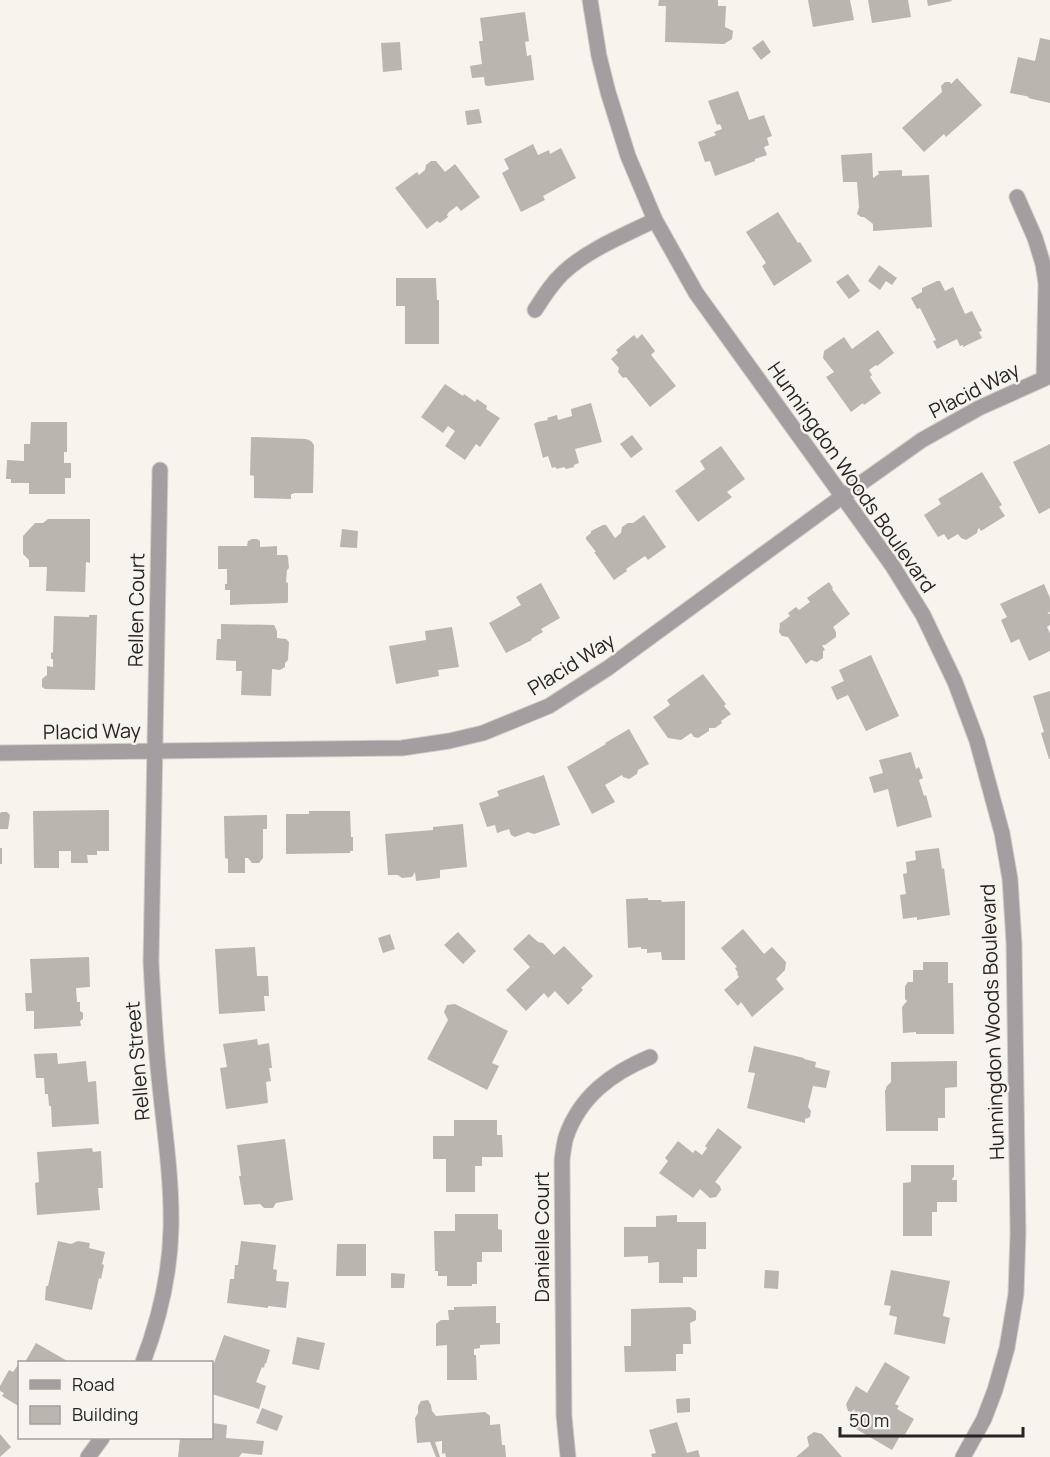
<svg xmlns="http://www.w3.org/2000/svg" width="1050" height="1457" font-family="Manrope,sans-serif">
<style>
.building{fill:#b9b5af}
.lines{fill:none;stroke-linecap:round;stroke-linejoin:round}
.street-casing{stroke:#d3cec9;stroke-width:17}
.street{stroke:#a39fa1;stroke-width:15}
.labels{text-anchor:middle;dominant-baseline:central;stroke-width:5;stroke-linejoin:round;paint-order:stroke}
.street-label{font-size:20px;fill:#262422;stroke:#f9f3ee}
</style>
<rect width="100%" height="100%" fill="#f9f3ee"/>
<path class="building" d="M659,0H718V6H726L725,27L733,31L732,39L724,44L665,42L666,6H658Z
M808,0H850L854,20L813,27Z
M868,0H908L911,17L872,23Z
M927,0H951L952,1L928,6Z
M525,12L529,41L525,42L527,56L531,55L534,80L488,86L485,85L484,77L472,78L470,66L482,64L479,41H483L480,18Z
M1040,38L1050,40V103L1028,98L1029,97L1026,96L1010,93L1018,57L1035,61Z
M763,40L771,52L761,60L752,48Z
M400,42L402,70L383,72L381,43Z
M957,78L982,105L946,137L944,134L924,152L902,128L942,92L941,86L945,82H950L951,84Z
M738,91L749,120L764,115L772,136L767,138L769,145L764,147L767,155L755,159V161L715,176L710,161L705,162L698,142L716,135L714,132L722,129L720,124L717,125L708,101Z
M479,109L482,123L467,125L465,111Z
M533,144L538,155L549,150L550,154L561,148L576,178L543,196L545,200L521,212L502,173L509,169L504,159Z
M872,153L873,178L879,174L878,171L902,170V176L929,175L932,227L873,231V224L864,217H861L857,214L859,207L857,182H843L841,155Z
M431,161H436L445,172L455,164L480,197L461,211L457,206L449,212L447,215L448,217L440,223L437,221L427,229L395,188L417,172L419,175L425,170L426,165Z
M778,212L798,243L800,242L812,261L774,286L762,266L766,263L746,232Z
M879,265L897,278L892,285L886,281L880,290L868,281Z
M848,274L860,291L849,299L836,282Z
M396,278H436L437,300H439V344H405V306H396Z
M937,281H940L945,291L953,287L965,314L972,311L982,331L979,332L982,338L963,347V345L960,346L957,339L937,349L933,341L936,340L920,308L917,309L911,298L922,292V288Z
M878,330L894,353L877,366L876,365L869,370L872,375L870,377L881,393L864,405L863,403L851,412L826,377L834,372L823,358L824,351L844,337L852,349Z
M642,334L655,351L651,355L676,386L650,407L626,377L623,378L618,372L619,368L611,359L618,353L616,350L634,335L637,339Z
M445,384L463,396L464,394L475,402L477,399L487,406L486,409L500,418L480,447L476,444L465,460L445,446L455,431L448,426L443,433L421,417Z
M591,403L602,442L575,449L579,463L574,465V467L566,469L564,467L557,469L555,467L552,468L548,456L543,458L534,424L537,422L548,420L547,418L557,415L558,420L572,416L571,409Z
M31,422H67V452H64V463H71V478H65V494H29V483H11V479H6L7,460L24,461V444H30Z
M632,435L643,449L631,458L620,444Z
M251,437L306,439L311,441L314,445L313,493H294L293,494H291V499L254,498V476L250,475Z
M1050,444V508L1039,514L1013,462Z
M721,446L745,479L727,492L732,497L698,522L675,491L705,469L700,461Z
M982,472L1002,505L999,507L1005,516L981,531L979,528L978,529L977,533L966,540L961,538L958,534L948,540L944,534L938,537L924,515L941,504L938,499Z
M644,515L666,547L648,560L645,556L626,569L627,571L614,580L594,552H596L586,539V537L591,533V531L603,525H606L615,538L621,533L622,527L628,523H633Z
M48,519H90V563L86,562L85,592L46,591L47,567H29V560L23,554V536L35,523H43Z
M342,529L358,531L357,548L340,547Z
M252,539H257L260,541V547L277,546V555H287L288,557L289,568L287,570L286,582L288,583V602L287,603L230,605V590H225V584H227V569H218V546H247L248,541Z
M829,582L833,588L832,589L850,614L833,627L836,632V637L825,645H822L825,650L823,651V658L817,662L811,660L806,664L788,637L782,636L779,632L780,625L779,624L790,616L788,613L796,607L799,610L810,602L807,598Z
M541,583L560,618L541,629L543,632L531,639L532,640L506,653L489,623L521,605L516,597Z
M1044,584L1050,598V612L1047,613L1050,614V625L1047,627L1050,633V651L1029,661L1019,639L1011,643L1001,620L1007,617L1000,604Z
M89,615H97L95,690L45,689L42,687V679L47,675V666L53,667V659H51V652L53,653L54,616L89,617Z
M221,624L274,625L277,631V638L286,639L289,642L288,660L285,663V667L280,670L272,669L271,696L241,695L242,671H236V661L216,660L217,639H221Z
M452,627L459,667L438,670L439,676L396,684L389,646L426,640L425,631Z
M871,655L899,716L866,731L848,695L837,700L831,687L844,681L839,670Z
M703,674L726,704L724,706L731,714L721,721L722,723L715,728H709V731L698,738L694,737L691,733L681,740L668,738L653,717L670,705L667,700Z
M1050,691V759H1049L1041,733L1044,732L1033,696Z
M629,729L649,764L638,770L637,774L629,779L623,777L622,775L605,785L615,802L592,814L567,767L606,744L605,743Z
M911,752L916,769L919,767L923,778L919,780L924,796L926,795L932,817L897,827L888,789L874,793L869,777L883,773L879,760Z
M544,775L560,825L534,834L528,832L515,837L511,835L509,829L497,833L495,825L487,827L479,803L499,796L497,791Z
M109,810V851H97V855H87L88,863H71V851H59V868H34L33,811Z
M309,811H350L351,837H353V851H350V853L286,854V814H309Z
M2,812H7L10,815L8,829H0V813Z
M267,815V829H263V858L259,863H252L248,858H245V873H228V859L225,858L224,816Z
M463,824L467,867L440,870V878L416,881L415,872L412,877L402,878L398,875H388L385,834L433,830V827Z
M0,848H2V864H0Z
M939,848L942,869L944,868L950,915L917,920V917L903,919L900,895L906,894L903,874L907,873L906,862L916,860L915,851Z
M648,898V900H661L662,902L685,901V960H662L661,952L647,953V949H641V947L628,948L626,899Z
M743,929L764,954L772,947L786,962L785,970L776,979L784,989L752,1017L741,1002L738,1006L724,990L739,977L737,974L738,973L735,968L737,967L721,948Z
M458,932L476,951L463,964L444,945Z
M390,934L395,949L383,953L378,938Z
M529,934L538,942L543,943L554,955L564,946L593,976L581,988L583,990L568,1005L555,991L548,998L544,993L526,1011L506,990L530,967L513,949Z
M255,947L257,976H268L269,996H264L265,1011L219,1014L215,949Z
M89,957L90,987L76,988L77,1002H80V1011L83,1013V1019L80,1021L81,1026L34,1029V1011H26L25,993H32L30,959Z
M923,962H948V983H953L954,1034H916V1032L903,1033L902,1007L907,1001L905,999V986L908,982H913V970H923Z
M455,1004L508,1031L492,1063L499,1066L487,1090L427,1059L448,1020L444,1012L447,1005Z
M257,1039L258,1045L269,1043L272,1068H269L271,1081L266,1082L268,1103L226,1109L220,1068L227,1067L223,1044Z
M754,1046L804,1058V1059L816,1062L815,1067L830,1071L826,1088L813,1086L808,1107L811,1111L810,1117L805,1119V1123L747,1108L755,1073L748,1072Z
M57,1053L58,1064L86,1061L88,1082L96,1081L99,1124L52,1127L51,1106H49L48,1094H45L44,1078H36L34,1054Z
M957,1061V1087L945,1088V1118H938V1131H886L885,1090H886V1087L891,1082V1062Z
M454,1120H497V1135H502L503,1157H482V1166H475V1192H446V1159H433V1136H454Z
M718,1128L742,1147L715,1182L720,1186L721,1190L716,1197L710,1198L700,1189L693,1198L659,1173L668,1161L665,1158L678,1141L693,1153L695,1150L702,1155L707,1148L705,1146Z
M285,1139L293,1200L276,1203L273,1208H264L260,1204L244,1205L239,1176H241L237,1145Z
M92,1148L93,1152L101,1151L103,1188H98L100,1210L37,1215L35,1183L39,1182L37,1152Z
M911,1165H954V1177H953L952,1180H957V1202H937V1212H932V1236H903V1183L911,1182Z
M455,1214H498V1229L502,1230V1252H482V1262H477V1284H472V1286H447V1276H438V1271H435L434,1231H455Z
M677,1215V1222H706V1249H697V1277H683V1283H659V1262L648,1263V1256L624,1257V1227H656V1216Z
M58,1241L71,1244L78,1241L90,1243L89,1248L105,1252L102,1264L104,1265L101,1279L99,1278L92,1310L45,1300L46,1286H48Z
M241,1241L276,1245L273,1269L277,1270L276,1281L289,1282L286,1308L268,1306V1308L227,1303L230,1279H234L235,1265H238Z
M337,1244H366V1276H336Z
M765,1270L779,1271L778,1289L764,1288Z
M891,1270L950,1281L943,1316L950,1318L945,1344L894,1334L897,1317L889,1315L891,1306L884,1305Z
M391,1273L405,1274L404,1288H391Z
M496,1306V1323H500V1344L480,1345V1348L474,1349V1355H476L477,1380H447V1345L436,1346V1324L441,1320H449L448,1310H454V1307Z
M690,1307L696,1311V1320L690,1323L691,1344H683V1354H676V1371L625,1372L624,1346H631V1309Z
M224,1335L270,1350L266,1364L265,1363L264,1368L262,1367L256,1382L266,1386L259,1409L212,1394V1365L213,1366Z
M297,1337L325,1343L319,1370L292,1364Z
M36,1343L69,1362H25Z
M20,1362V1407L2,1396L4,1393L0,1391V1386L9,1370L13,1372Z
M885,1362L910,1377L895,1404L899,1406L897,1409L914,1419L903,1438L900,1436L892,1450L856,1429L862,1418L848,1411L846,1404L856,1386L867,1393Z
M690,1398V1412L677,1413L676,1399Z
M428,1400L431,1405L432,1411L436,1416L485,1412L490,1416V1425L500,1424L502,1445H505L506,1457H446L445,1453L442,1454V1441L435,1442L440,1457H436L430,1442L417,1443L415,1418L418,1413V1406L421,1401Z
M262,1408L283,1416L277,1431L256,1423Z
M677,1422L687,1453L698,1450L700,1457H652L651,1454L656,1453L649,1430Z
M212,1423L227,1425L226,1438L264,1441L262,1455L242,1453L239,1457H178L180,1438H212Z
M814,1432L822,1434L842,1457H796L809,1446L807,1437Z
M0,1434L11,1447L0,1457Z"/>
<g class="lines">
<defs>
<path id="street" d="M590,0L599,56L608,92L628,156L655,220L696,293L892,565L923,615L955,682L977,741L1002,833L1010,879L1014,943L1018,1233L1016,1294L1007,1348L995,1390L984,1419L963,1457
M1017,197L1035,238L1043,264L1046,283L1044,378
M535,310C544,296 552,283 564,272C589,249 625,235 655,220
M0,753L402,748L449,741L483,733L549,706L608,668L843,496L922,440L979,408L1050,376
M143,1362C159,1320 170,1274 171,1228C172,1178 164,1127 159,1077C155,1039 153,1001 151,962L160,470
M88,1457L102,1438
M568,1457L564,1416L562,1160C563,1152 564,1144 566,1137C580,1096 612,1073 650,1057"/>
</defs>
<use href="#street" class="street-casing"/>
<use href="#street" class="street"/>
</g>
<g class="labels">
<g class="street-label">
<text transform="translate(974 390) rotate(-27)">Placid Way</text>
<text transform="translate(852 477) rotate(55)">Hunningdon Woods Boulevard</text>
<text transform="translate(136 610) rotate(-89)">Rellen Court</text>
<text transform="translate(571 664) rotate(-32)">Placid Way</text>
<text transform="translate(92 731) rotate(-1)">Placid Way</text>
<text transform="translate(992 1022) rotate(-92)">Hunningdon Woods Boulevard</text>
<text transform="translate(137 1061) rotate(-95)">Rellen Street</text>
<text transform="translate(541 1237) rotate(-90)">Danielle Court</text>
</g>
</g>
<rect x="18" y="1361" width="195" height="78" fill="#f9f3ee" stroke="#a5a09c" stroke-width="1.5"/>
<rect x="30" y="1380" width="30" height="9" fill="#a39fa1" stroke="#a5a09c" stroke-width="1.5"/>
<text x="72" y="1391" font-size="18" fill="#262422">Road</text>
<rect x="30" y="1406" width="30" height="18" fill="#b9b5af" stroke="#a5a09c" stroke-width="1.5"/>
<text x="72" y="1421" font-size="18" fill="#262422">Building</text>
<path d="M840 1427v9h183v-9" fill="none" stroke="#262422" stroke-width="3"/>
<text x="849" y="1427" font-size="18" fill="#262422" stroke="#f9f3ee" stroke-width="4.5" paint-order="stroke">50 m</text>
</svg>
